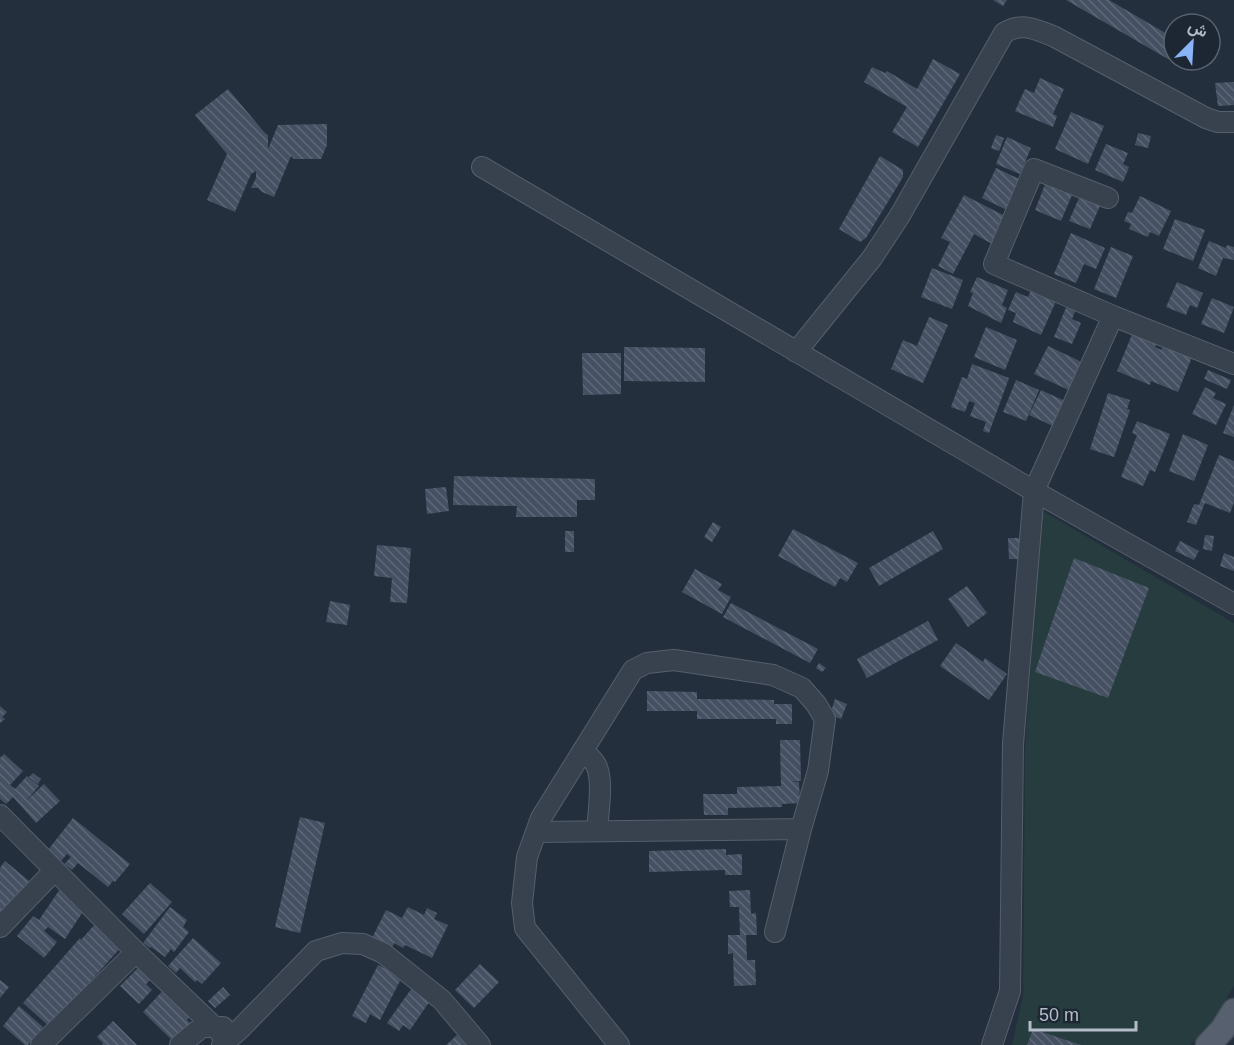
<svg xmlns="http://www.w3.org/2000/svg" width="1234" height="1045" font-family="Helvetica,Vazirmatn,sans-serif">
<style>
.garden{fill:#263c3f}
.building{fill:url(#building-back-hatch)}
.lines{fill:none;stroke-linecap:round;stroke-linejoin:round}
.minor-casing{stroke:#565f6c;stroke-width:22}
.major-casing{stroke:#414a57;stroke-width:27}
.minor{stroke:#38414e;stroke-width:20}
.major{stroke:#56606e;stroke-width:24}
</style>
<defs>
<pattern id="building-back-hatch" width="6" height="6" patternUnits="userSpaceOnUse" patternTransform="scale(1.5)"><rect width="6" height="6" fill="#455162"/><path d="M-1 5l2 2M0 0l6 6M5-1l2 2" fill="none" stroke="#5d6877"/></pattern>
</defs>
<rect width="100%" height="100%" fill="#242f3e"/>
<path class="garden" d="M1041,510L1234,623V986L1207,1031L1190,1045H1012L1023,995L1025,750Z"/>
<path class="building" d="M993,0H1007L1003,6Z
M1066,0H1109L1174,38V60H1176L1175,63Z
M933,59L960,74L918,147L892,132L907,107L864,82L872,67L885,73L887,71L917,89Z
M1040,78L1064,89L1053,114L1057,116L1053,127L1015,111L1025,89L1034,93Z
M1234,82V105L1218,106L1215,83Z
M228,89L265,133L268,135V149L278,125L327,124V145L321,159H294L291,156L274,197L262,192L258,188H251L256,178V171L251,174L235,212L207,200L227,154L195,115Z
M1071,112L1104,126L1088,164L1055,149Z
M1138,133L1151,136L1148,148L1135,145Z
M996,135L1004,138L999,151L991,148Z
M1007,137L1031,148L1020,174L996,164Z
M1106,144L1128,153L1123,164L1129,167L1123,182L1095,170Z
M880,156L903,170V177L866,238L860,242L839,229Z
M996,168L1021,180L1007,210L982,198Z
M1046,182L1075,188L1061,221L1035,210Z
M1081,193L1102,201L1090,229L1069,221Z
M964,195L1009,218L994,245L974,234L953,274L938,266L950,242L941,238Z
M1140,196L1171,211L1159,236L1150,232L1148,237L1129,229L1131,224L1124,221L1128,212L1132,213Z
M1175,219L1205,230L1193,261L1163,249Z
M1071,233L1105,248L1096,269L1084,264L1076,283L1054,274Z
M1209,241L1226,248L1227,245L1234,247V260L1223,258L1216,276L1198,268Z
M1111,247L1133,256L1116,298L1094,289Z
M932,268L963,280L952,309L921,297Z
M977,277L1008,290L1002,305L1007,308L1001,323L968,306L973,293L970,292Z
M1177,282L1203,293L1197,308L1190,305L1186,315L1166,307Z
M1032,288L1057,299L1041,335L1013,322L1016,313L1008,310L1016,292L1028,297Z
M1212,298L1234,307L1224,333L1201,324Z
M1067,305L1076,309L1072,319L1081,323L1072,344L1054,337Z
M929,317L948,325L923,383L891,369L903,340L917,346Z
M986,327L1017,340L1005,370L974,357Z
M1133,332L1157,341L1155,347L1161,350L1165,341L1194,352L1178,392L1151,381L1150,385L1117,371Z
M1048,346L1088,365L1075,393L1034,374Z
M624,347L705,348V382L624,381Z
M582,353H621V394L583,395Z
M972,364L1009,378L989,433L983,431L986,422L970,416L975,403L969,401L965,412L951,407L962,377L967,379Z
M1208,370L1231,380L1227,389L1204,379Z
M1016,380L1039,390L1026,421L1003,412Z
M1205,387L1216,393L1213,398L1226,404L1216,425L1192,414Z
M1041,390L1065,401L1053,426L1029,415Z
M1108,393L1130,400L1127,409L1130,410L1114,457L1090,449Z
M1234,405V437L1223,433Z
M1137,421L1170,434L1155,472L1150,470L1143,486L1121,477L1137,435L1132,433Z
M1183,434L1208,445L1194,481L1169,471Z
M1219,455L1234,461V502L1230,513L1205,503L1196,525L1187,522L1194,504L1199,505Z
M454,476L595,479V500H577V517H516L517,506L453,505Z
M446,487L449,511L427,514L425,489Z
M713,522L721,527L712,542L704,537Z
M793,529L858,563L847,582L840,578L835,587L778,556Z
M565,531H574V552H565Z
M933,531L943,549L879,586L869,568Z
M1205,535L1214,536L1212,551L1203,549Z
M1008,538H1020L1021,559H1009Z
M1180,541L1199,551L1194,560L1175,551Z
M377,545L411,548L407,603L390,602L392,578L374,576Z
M1224,553L1234,557V571L1220,566Z
M1074,558L1149,588L1108,698L1035,672Z
M695,569L722,584L718,590L731,597L722,614L682,592Z
M967,586L987,613L968,627L948,599Z
M330,601L350,605L347,625L326,622Z
M731,603L818,649L810,663L723,617Z
M928,621L938,640L867,678L857,659Z
M956,643L983,662L985,658L1007,674L989,700L940,666Z
M819,663L826,668L822,672L816,668Z
M647,691L697,692V699L774,700V704H792V724H776V719H697V711H647Z
M835,699L847,704L841,719L830,715Z
M0,706L7,712L2,717L5,719L0,723Z
M780,740H800L801,781H791L799,782L800,803L782,804V807L728,808V815H704L703,794H737V787L781,786Z
M4,754L23,771L10,785L15,789L27,776L39,786L26,801L44,784L60,801L36,823L13,797L6,804L0,799V758Z
M33,773L41,779L38,784L29,777Z
M300,817L325,823L300,933L275,927Z
M73,818L130,864L115,882L113,881L108,887L78,863L72,870L64,864L71,857L67,854L61,861L48,850Z
M726,849V855L742,854V875H725V870L649,872V851Z
M5,861L29,881L0,916V868Z
M150,883L172,902L144,934L122,914Z
M60,889L86,907L65,939L48,927L44,931L57,942L44,958L17,936L33,916L39,920Z
M750,890L751,914L756,913L757,935H746L747,960H755L756,985L734,986L733,953L728,954V935H740L739,907H730L729,891Z
M170,907L187,920L183,927L189,932L174,952L171,949L165,957L151,947L150,948L143,943Z
M408,907L424,915L427,908L437,913L434,919L448,925L432,958L405,945L403,948L394,943L392,948L372,938L386,910L402,918Z
M96,923L122,946L50,1027L23,1003L80,938L81,940Z
M193,938L221,963L202,984L197,980L195,982L180,968L176,973L168,966Z
M480,964L499,982L474,1008L455,990Z
M378,965L402,977L380,1020L370,1014L366,1023L352,1016Z
M140,966L153,978L146,984L152,990L139,1004L120,986Z
M0,980L9,987L0,998Z
M168,985L195,1011L187,1020L193,1026L176,1044L143,1012Z
M414,985L432,998L410,1030L403,1025L399,1031L387,1023Z
M223,987L230,995L215,1008L208,1001Z
M19,1006L43,1027L28,1045H25L3,1026Z
M113,1021L137,1045H102L103,1043L97,1037Z
M1033,1029L1081,1045H1027Z
M457,1035L466,1045H446Z"/>
<g class="lines">
<defs>
<path id="minor" d="M482,167L1034,491L1234,604
M1108,198L1034,169L994,264L1113,316L1234,364
M796,352L872,258L899,217L1004,33C1022,22 1034,29 1053,36L1206,118L1218,122H1234
M583,750C587,755 593,759 596,765C604,780 598,814 597,831
M0,815L136,952L228,1040
M536,832L801,829
M0,927L55,870
M41,1045L136,952
M180,1045L202,1027H223
M222,1045L241,1028L316,951L342,943L363,944L383,953L442,1000L480,1045
M619,1045L525,928L522,903L527,857L541,818L633,670L647,663L674,660L773,675L802,688L816,704L825,719L818,771L801,829L775,932
M992,1045L1010,991L1013,744L1034,491L1113,316"/>
<path id="major" d="M1208,1045L1223,1029L1234,1011"/>
</defs>
<use href="#minor" class="minor-casing"/>
<use href="#major" class="major-casing"/>
<use href="#minor" class="minor"/>
<use href="#major" class="major"/>
</g>
<g transform="translate(1192 42) rotate(24)"><circle r="28" fill="#1d2633" stroke="#59626f" stroke-width="1.5"/>
<path d="M0-4.5L10 22L0 15L-10 22Z" fill="#8ab4f8"/>
<text y="-9" font-size="16" font-weight="bold" text-anchor="middle" fill="#b4bcc9">ش</text>
</g>
<path d="M1030 1021v9h106v-9" fill="none" stroke="#b4bcc9" stroke-width="3"/>
<text x="1039" y="1021" font-size="18" fill="#b4bcc9" stroke="#1d2633" stroke-width="4.5" paint-order="stroke">50 m</text>
</svg>
